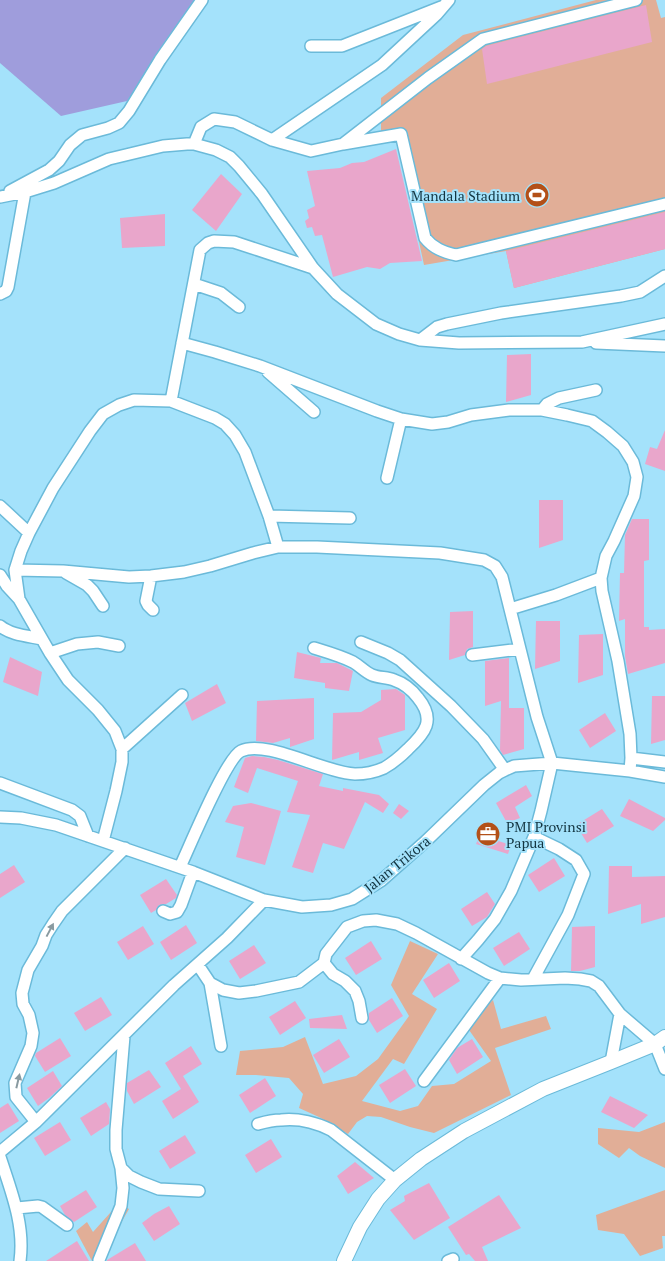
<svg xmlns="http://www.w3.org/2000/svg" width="665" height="1261" font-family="'PT Serif',serif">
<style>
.green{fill:#e1ae97}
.water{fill:#9f9ddc}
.building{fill:#e9a6cb}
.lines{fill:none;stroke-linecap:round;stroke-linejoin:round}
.minor-casing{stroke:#6bbad9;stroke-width:14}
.major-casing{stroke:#6bbad9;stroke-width:16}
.minor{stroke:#fff;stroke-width:11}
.major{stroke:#fff;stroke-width:14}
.oneway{fill:#899aa0}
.labels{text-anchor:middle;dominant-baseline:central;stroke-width:4;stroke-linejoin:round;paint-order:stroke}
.poi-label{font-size:14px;fill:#133541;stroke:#a4e2fb;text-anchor:end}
.street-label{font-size:14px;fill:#133541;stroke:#a4e2fb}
</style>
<rect width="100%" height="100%" fill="#a4e2fb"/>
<path class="green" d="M596,0H656L661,18L665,17V249L514,288L506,251L424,265L397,139L381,141V98L463,35Z
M410,941L438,954L412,994L437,1009L404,1064L393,1059L362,1101L400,1111L418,1106L432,1086L454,1084L491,1061L469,1030L485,1007L493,1000L501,1029L546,1016L551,1029L495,1048L511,1095L434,1133L410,1127L381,1117L367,1116L357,1122L348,1134L319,1117L299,1108L303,1094L289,1078L256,1075H236L240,1051L283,1047L305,1037L323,1084L356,1076L378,1059L409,1016L391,985Z
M665,1122V1168L640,1156L629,1148L619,1158L598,1144V1128L639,1132Z
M665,1190V1236H662L663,1248L640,1256L624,1234L598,1230L596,1215Z
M119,1203L129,1209L101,1258L105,1261H92L76,1231L87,1222L93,1232Z"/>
<path class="water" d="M0,0H203L127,101L61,116L0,63Z"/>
<path class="building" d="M646,5L652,42L487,84L482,49L486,46Z
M396,149L422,261L390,263L380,269L367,267L333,277L322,235L315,236L312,227L307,228L305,221L309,218L307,210L315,206L307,171L340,168L352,163L364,162Z
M221,174L242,194L216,231L192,210Z
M665,212V249L514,288L506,251Z
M165,214V246L122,248L120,218Z
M531,354V395L506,402L507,355Z
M665,430V471L645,464L650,447L657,449Z
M539,500H563V540L539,548Z
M632,519H649V560L644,561V627H649V630L665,629V663L628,674L625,656V619L619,621L620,573H624L625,535Z
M473,611V647L467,649L465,655L449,660L450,612Z
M536,621H560V661L535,669Z
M603,634V675L578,683L579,635Z
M297,652L321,658L320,663H337L353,671L349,691L325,688V683L294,678Z
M10,657L42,672L38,696L3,682Z
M509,658V708H524V749L503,755L500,750L501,701L485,706V661Z
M217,684L226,703L192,721L185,703Z
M396,689L405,695V730L378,738L383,753L359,760V752L332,760L333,713L361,712L381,700V690Z
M652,696H665V740L651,744Z
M314,698V739L290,747V738L273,743L256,741L257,701Z
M605,713L616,731L590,748L579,730Z
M252,756L264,757L278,760L323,774L319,786L343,791V788L379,795L389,804L383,813L365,802L344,849L323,843L313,873L292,867L310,815L287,812L298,781L257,768L248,793L234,787L245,758Z
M526,785L532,796L515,807L520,818L507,823L496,803Z
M629,799L665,818V820L653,831L620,816Z
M251,803L281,811L265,865L236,857L244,827L225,822L233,806Z
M399,804L409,811L401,819L393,813Z
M602,809L614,826L587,843L576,825Z
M480,835L511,845L508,854L476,844Z
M554,858L565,876L539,892L528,875Z
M14,865L25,882L0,898V874Z
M609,866H632V877L665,876V917L641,924V904L608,914Z
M166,879L177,895L176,898L166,904L159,905L156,910L151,913L140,895Z
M487,892L495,904L487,917L472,926L461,909Z
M186,925L197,943L171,960L160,942Z
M143,926L154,944L128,960L117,942Z
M595,926V967L580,971H571L572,927Z
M519,932L530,949L504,966L493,948Z
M371,941L382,959L356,975L345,958Z
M254,945L266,963L240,979L229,961Z
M449,963L460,981L434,998L423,980Z
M101,997L112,1015L85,1031L74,1013Z
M392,998L403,1016L377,1033L369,1020V1013Z
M295,1001L306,1018L280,1035L269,1017Z
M342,1015L347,1029L310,1028L309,1019Z
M60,1038L71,1056L45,1072L35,1056L36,1053Z
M339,1039L350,1057L324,1073L313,1055Z
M472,1039L483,1057L457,1074L449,1060L457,1048Z
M191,1046L202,1064L183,1076L199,1102L173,1119L162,1101L181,1089L165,1063Z
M405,1069L416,1086L390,1103L379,1085Z
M149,1070L161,1087L134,1104L127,1091V1083Z
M53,1071L62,1086L49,1098L38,1106L27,1088Z
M265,1078L276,1096L250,1113L239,1095Z
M610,1096L648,1115L634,1128L601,1112Z
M106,1102L110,1109L109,1124L91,1136L80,1118Z
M8,1103L19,1121L0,1133V1108Z
M60,1122L71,1140L45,1156L34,1138Z
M185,1135L196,1153L170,1169L159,1151Z
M271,1139L282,1157L256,1173L245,1155Z
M355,1162L374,1178L348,1194L337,1176Z
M429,1183L450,1218L414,1240L390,1210L405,1201L404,1196Z
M86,1190L97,1207L74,1222L65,1215L60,1206Z
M499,1195L521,1228L482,1247L488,1261H475L469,1254L466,1255L448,1227Z
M169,1206L180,1224L154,1241L142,1223L154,1214Z
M77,1241L89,1261H46Z
M135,1243L146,1261H107V1260Z"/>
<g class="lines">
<defs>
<path id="minor" d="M311,46H342L441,7
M272,140L311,151L343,144L428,78L483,39L636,0
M194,144L201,127L214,119L235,122L272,140L382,65L437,14L449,0
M343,144L401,134L425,238C433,248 443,252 456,255L665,204
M10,191L49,170L59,161L70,145L82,135L108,128L119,123L129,111L160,60L202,0
M0,197L25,192L54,183L109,159L163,146L187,144H194L216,150L230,157L239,166L262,194L313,268L337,294L376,324L399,334L420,340L459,343L582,342L665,324
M194,284L221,293L239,307
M0,294L6,291L8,287L25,192
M420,340L437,327L447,324L501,313L621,296L640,292L665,276
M182,343L215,352L260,366L377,411L401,419L432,424L448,422L471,415L509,410H542L567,415L592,421L607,432L623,446L633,462L637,477L634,496L614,541L606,556L601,578L602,591L618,661L630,734L631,758L630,771
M596,343L665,346
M268,372L314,412
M171,401L200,250L208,243L214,241L234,242L313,268
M542,410L547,404L559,398L596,390
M387,478L401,419
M0,506L29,533
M269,516L350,518
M15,570L63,571L129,577L151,576L184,572L210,566L253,553L278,547H317L440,553L484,560L495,566L502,577L537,717L552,763L541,811L534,837L511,891L495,919L478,940L461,959
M66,573L87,585L93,591L103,606
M0,575L7,586L19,599
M151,576L146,601L148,605L153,610
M510,609L556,595L601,578
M0,626C11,635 28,636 42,639
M361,642L388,653L400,660L451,706L483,739L505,770
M50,653L77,644L98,642L119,646
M472,655L520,649
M122,749L182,695
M631,758L665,762
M0,783L72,810L80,816L88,836
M0,817L21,818L56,825L193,872L264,900L302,907L331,905L352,899L382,880L426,841L484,785L499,773L505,770L514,766L552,763L630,771L665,777
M103,841L116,791L122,762V749L115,731L98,710L68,680L50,653L19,599L15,570L21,551L29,533L53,488L90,431L103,414L119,405L134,400L171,401L215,418L225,424L235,435L245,452L269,516L278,547
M180,867C189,848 226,758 241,751C266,739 325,773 355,774C364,774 375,772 384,768C393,763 401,756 408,749C425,733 436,720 418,698C412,690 403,683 394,680C387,677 379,678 372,675C365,672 360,666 353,662C341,656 327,652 314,648
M163,911L170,914L177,912L181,905L193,872
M324,963L333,974L345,981L355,991L359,1001L362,1018
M198,965L210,983L223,990L239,993L256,991L299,982L324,963L326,954L347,927L363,921L376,920L397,924L416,933L488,973L500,978L521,980L565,978L580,979L591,981L599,986L620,1014L655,1044L665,1069
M533,979L568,915L584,874L576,860L559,849L534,837
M210,983L221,1046
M124,1036L116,1130V1149L121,1168L129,1176L141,1182L159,1189L199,1191
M611,1062L620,1014
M424,1081L500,978
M36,1122L16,1097L15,1083L31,1046L33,1033L29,1015L23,1004L22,993L28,970L42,946L46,935L53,924L62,911L125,848
M258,1124C265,1122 273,1120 281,1120C298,1118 317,1123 331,1130L395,1180
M0,1152L36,1122L174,985L227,938L264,900
M0,1157C11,1191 25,1225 20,1261
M17,1208L38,1206L42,1207L67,1225
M99,1260L121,1206L123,1188L121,1168
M448,1261L453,1259"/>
<path id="major" d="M344,1261L360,1227L378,1199L395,1180L421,1159L464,1131L543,1089L611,1062L655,1044L665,1037"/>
</defs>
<use href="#minor" class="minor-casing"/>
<use href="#major" class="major-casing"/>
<use href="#minor" class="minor"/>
<use href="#major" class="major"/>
</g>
<defs><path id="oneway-solid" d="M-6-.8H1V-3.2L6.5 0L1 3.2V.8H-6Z" transform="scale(1.25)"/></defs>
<g class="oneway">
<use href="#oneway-solid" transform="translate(50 930) rotate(-62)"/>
<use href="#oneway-solid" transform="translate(18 1081) rotate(-77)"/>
</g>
<defs>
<symbol id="stadium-disc" viewBox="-11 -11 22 22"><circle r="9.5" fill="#b35018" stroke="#a4e2fb"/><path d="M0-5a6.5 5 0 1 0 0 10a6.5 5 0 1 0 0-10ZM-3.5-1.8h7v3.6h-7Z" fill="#fff"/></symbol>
<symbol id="office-disc" viewBox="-11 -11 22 22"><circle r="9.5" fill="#b35018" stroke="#a4e2fb"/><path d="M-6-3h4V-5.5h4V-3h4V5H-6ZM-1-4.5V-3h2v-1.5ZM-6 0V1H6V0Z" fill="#fff"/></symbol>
</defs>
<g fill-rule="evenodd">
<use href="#stadium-disc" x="523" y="181" width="28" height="28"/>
<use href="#office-disc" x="474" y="820" width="28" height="28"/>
</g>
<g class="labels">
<g class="poi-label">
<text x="520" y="195">Mandala Stadium</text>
<text x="506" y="826" text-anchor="start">PMI Provinsi<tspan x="506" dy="16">Papua</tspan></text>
</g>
<g class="street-label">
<text transform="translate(397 864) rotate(-39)">Jalan Trikora</text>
</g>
</g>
</svg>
